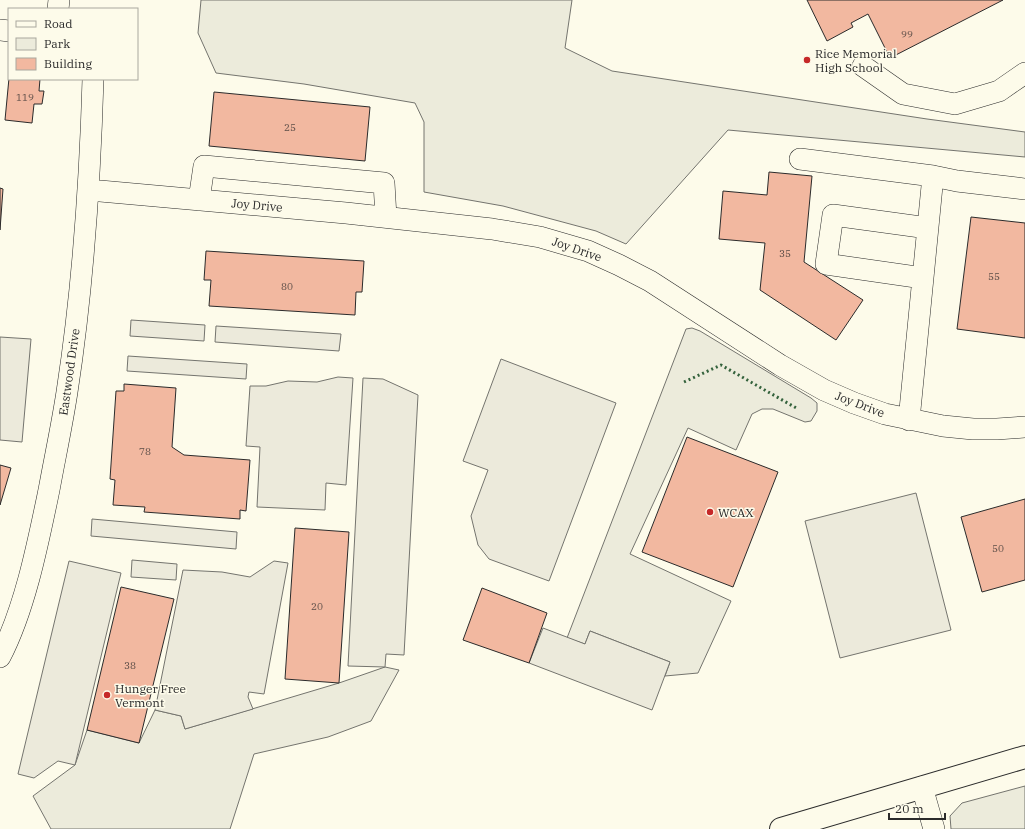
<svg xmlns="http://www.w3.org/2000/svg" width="1025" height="829" font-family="'IBM Plex Serif',serif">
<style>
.green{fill:#ecebdb;stroke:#74746e}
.parking{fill:#eceadb;stroke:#74746e}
.building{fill:#f2b8a0;stroke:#2b2b2b}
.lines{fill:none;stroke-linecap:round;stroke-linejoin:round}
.minor-casing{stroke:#2b2b2b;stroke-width:22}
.highway-casing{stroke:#2b2b2b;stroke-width:24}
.minor{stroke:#fdfbea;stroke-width:21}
.highway{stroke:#fdfbea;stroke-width:22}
.hedge{stroke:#34623c;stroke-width:3;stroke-dasharray:2 3;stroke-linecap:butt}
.poi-dot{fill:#c62828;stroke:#fdfbea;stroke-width:1.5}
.labels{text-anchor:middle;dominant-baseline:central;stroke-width:3;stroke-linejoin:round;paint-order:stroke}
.number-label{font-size:10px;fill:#5d4e48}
.poi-label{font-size:12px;fill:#2b2b2b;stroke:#fdfbea;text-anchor:start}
.street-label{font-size:12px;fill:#2b2b2b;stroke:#fdfbea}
</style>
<rect width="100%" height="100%" fill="#fdfbea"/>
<path class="green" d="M201,0H572L565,48L612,71L927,119L1025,132V157L728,130L626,244L596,231L503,206L424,192V122L415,103L304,84L216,73L198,33Z
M692,328L700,331L811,398L817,403V411L811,421L805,422L773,409H762L752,414L736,450L688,428L630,554L731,601L698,673L665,676L670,662L590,631L585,644L567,638L686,329Z
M385,667L399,670L371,721L328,737L254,754L230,829H51L33,796L75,765L87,730L139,743L155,710L181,716L185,729L339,683Z
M1025,786V829H951L950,816L962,803Z"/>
<path class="parking" d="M131,320L205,325L204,341L130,336Z
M216,326L341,334L339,351L215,342Z
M0,337L31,339L22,442L0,440Z
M128,356L247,364L246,379L127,371Z
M501,359L616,403L549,581L489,559L478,545L471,516L488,470L463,461Z
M338,377L353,378L346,485L326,483L325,510L257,507L260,447L246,446L250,386H266L288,381L317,382Z
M363,378L383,379L418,395L404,655L386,654L385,667L348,666Z
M916,493L951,630L840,658L805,521Z
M92,519L237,532L236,549L91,536Z
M132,560L177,564L176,580L131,577Z
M69,561L121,573L75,765L58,761L34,778L18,774Z
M274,561L288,563L264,694L249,692L248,697L253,709L185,729L181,716L155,710L183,570L222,572L250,577Z
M543,628L585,644L590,631L670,662L652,710L529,663Z"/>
<path class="building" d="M807,0H1003L890,58L868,14L851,23L853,27L827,41Z
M9,78V79H40L39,91H44L42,104H34L32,123L5,120Z
M214,92L370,107L365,161L209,146Z
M769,172L812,176L804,262L863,300L836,340L760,290L765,243L719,239L723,191L767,195Z
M0,188L3,189L0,230Z
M971,217L1025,223V338L957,329Z
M206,251L364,261L362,292H356L355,315L209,306L211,280H204Z
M124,384L176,388L172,447L184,455L250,460L246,511L240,510V519L144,512L145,507L113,505L115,480L110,479L116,391H124Z
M687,437L778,472L733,587L642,552Z
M0,465L11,468L0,505Z
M1025,499V580L982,592L961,517Z
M295,528L349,532L339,683L285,679Z
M121,587L174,599L139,743L87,730Z
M482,588L547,613L529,663L463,640Z"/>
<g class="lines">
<defs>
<path id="minor" d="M58,9L59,0
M0,30L9,31
M863,66L903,94L955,104L999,91L1025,73
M800,159L933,176
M89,190L346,213L492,229L540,237L588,251L619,265L650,281L780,365L824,390L854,403L885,414L943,426L973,429H997L1025,427
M199,200L204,166L384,183L386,217
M923,278L826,264L833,215L928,228
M909,420L933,176L957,181L1025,189
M0,657C25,609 38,543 49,490C55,457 62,425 67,392C83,288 90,183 93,79
M922,787L934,829"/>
<path id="highway" d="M781,829L1025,757"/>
</defs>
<use href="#minor" class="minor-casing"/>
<use href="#highway" class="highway-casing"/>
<use href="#minor" class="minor"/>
<use href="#highway" class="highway"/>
<path class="hedge" d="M684,382L721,365L798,409"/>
</g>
<g class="poi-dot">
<circle cx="807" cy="60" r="4"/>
<circle cx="710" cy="512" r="4"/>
<circle cx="107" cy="695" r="4"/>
</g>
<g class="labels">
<g class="number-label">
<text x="907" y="34">99</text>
<text x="25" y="97">119</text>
<text x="290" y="127">25</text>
<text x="785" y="253">35</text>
<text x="994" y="276">55</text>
<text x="287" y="286">80</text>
<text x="145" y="451">78</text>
<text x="998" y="548">50</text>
<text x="317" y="606">20</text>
<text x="130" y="665">38</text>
</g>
<g class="poi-label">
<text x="815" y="53">Rice Memorial<tspan x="815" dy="14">High School</tspan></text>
<text x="718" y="512">WCAX</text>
<text x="115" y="688">Hunger Free<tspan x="115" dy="14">Vermont</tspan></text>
</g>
<g class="street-label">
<text transform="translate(257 205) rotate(5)">Joy Drive</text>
<text transform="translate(577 249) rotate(19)">Joy Drive</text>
<text transform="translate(69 372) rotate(-82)">Eastwood Drive</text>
<text transform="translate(860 404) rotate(21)">Joy Drive</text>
</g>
</g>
<rect x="8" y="8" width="130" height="72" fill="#fdfbea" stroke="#a9a89e"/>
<rect x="16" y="21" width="20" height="6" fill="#fdfbea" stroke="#a9a89e"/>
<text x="44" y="28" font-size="12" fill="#2b2b2b">Road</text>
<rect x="16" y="38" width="20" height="12" fill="#ecebdb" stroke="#a9a89e"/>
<text x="44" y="48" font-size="12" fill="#2b2b2b">Park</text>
<rect x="16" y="58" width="20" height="12" fill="#f2b8a0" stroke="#a9a89e"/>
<text x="44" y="68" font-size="12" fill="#2b2b2b">Building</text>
<path d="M889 813v6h56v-6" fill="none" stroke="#2b2b2b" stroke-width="2"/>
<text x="895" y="813" font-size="12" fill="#2b2b2b" stroke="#fdfbea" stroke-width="3" paint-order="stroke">20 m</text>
</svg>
